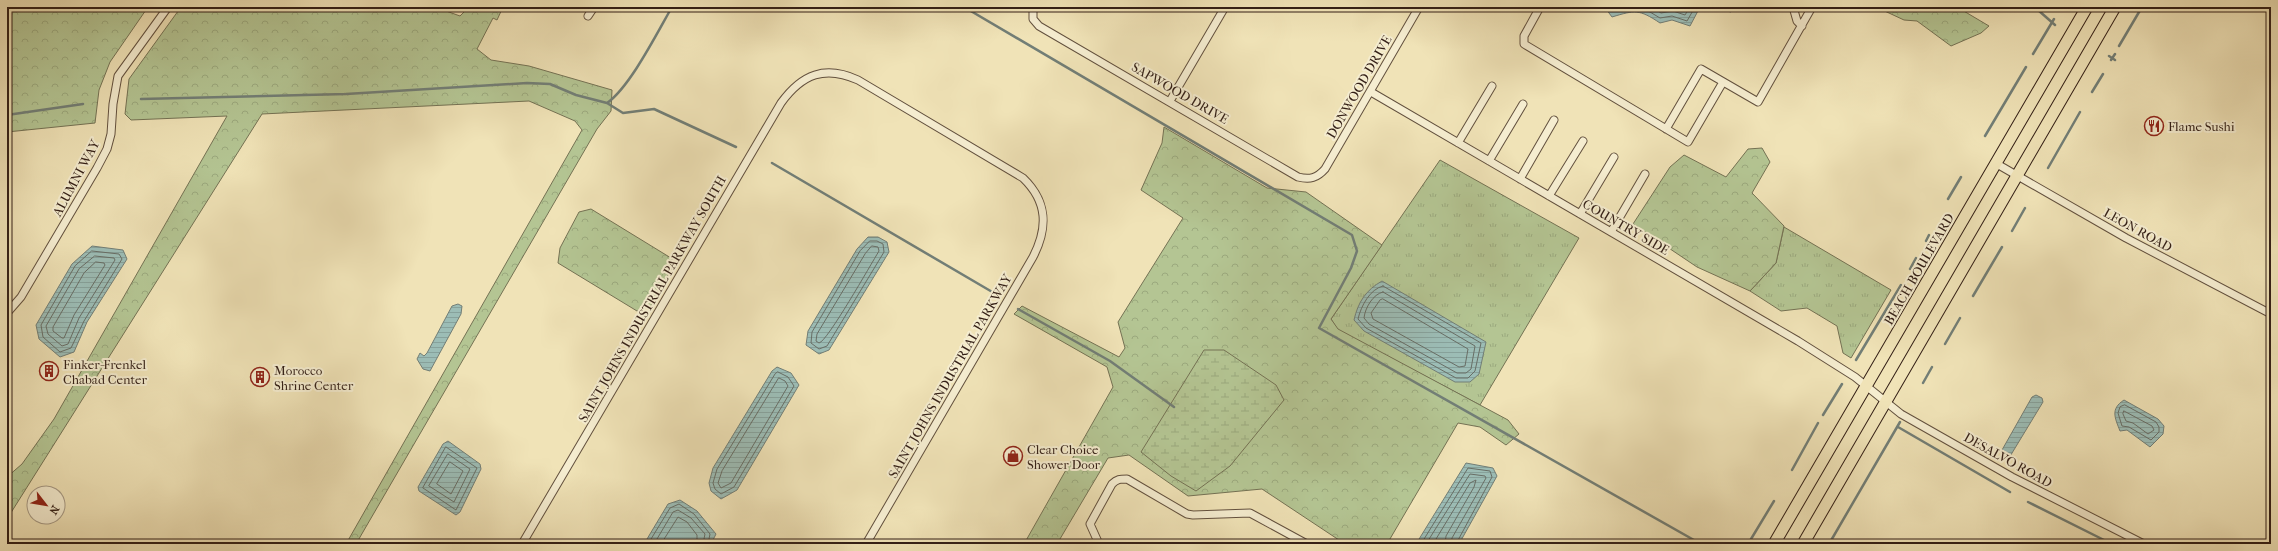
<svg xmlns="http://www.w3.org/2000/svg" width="2278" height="551" font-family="'IM FELL French Canon',serif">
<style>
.grass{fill:url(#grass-tufts);stroke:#747254}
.forest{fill:url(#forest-crowns);stroke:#747254}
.wetland{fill:url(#wetland-marsh);stroke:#747254}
.water{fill:url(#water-rules);stroke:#727e76}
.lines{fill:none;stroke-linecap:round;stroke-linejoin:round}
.shore{stroke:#686e66;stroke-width:1}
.stream{stroke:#727e76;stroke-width:2.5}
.minor-casing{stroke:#62503e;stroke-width:9}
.trunk-casing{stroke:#331f16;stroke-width:13}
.minor{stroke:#f5edd0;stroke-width:7}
.trunk{stroke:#f0e3b7;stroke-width:11}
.labels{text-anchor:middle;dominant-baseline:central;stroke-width:4;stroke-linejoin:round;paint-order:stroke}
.street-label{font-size:13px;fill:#331f16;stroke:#f5edd0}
.poi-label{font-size:13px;fill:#331f16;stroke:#f5edd0;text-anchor:start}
</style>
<defs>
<pattern id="grass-tufts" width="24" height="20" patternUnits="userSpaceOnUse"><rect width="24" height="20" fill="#b4c593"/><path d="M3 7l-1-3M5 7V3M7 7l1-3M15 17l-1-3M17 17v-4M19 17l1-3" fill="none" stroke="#9ba97e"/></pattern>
<pattern id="forest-crowns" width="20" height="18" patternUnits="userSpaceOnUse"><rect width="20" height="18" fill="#b4c593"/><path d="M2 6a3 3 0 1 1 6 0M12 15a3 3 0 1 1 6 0" fill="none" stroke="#9ba97e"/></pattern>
<pattern id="wetland-marsh" width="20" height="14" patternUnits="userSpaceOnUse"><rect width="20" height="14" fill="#b4c593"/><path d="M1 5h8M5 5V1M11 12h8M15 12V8" fill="none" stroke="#9ba97e"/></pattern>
<pattern id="water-rules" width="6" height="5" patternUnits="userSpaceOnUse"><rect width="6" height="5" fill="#9cbdb6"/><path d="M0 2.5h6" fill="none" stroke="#87a29c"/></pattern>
</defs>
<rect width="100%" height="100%" fill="#f0e3b7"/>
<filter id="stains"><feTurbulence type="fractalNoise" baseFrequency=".005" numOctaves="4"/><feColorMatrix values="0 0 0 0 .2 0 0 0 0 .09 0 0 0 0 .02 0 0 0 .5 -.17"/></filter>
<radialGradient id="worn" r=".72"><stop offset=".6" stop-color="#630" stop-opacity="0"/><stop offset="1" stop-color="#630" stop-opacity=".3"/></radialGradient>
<path class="grass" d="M1440,160L1579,238L1480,405L1338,330L1331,319Z
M1784,227L1891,290L1851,358L1843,353L1837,326L1807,308L1781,311L1750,291L1776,263Z"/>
<path class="forest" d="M7,7H148L110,62L99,90L95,123L7,132Z
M181,7H435L460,16L469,7H503L497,20L493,18L477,49L491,60L529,66L612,90L611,111L597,129L356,544H346L582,130L575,121L529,101L262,114L7,519V477L22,464L54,419L227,116L131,120L125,114L129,79Z
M1876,7H1957L1989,26L1981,33L1951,46L1917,21L1904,20Z
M1164,127L1267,188L1306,192L1382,245L1331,319L1338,329L1508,420L1519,434L1506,445L1480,427L1458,423L1387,544H1345L1262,489L1188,496L1129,455L1108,458L1057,544H1024L1113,387L1107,367L1014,314L1022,306L1119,357L1125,348L1118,322L1183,218L1141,190L1162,143Z
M1762,148L1770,162L1752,193L1784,226L1776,263L1750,291L1697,267L1633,224L1670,167L1684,155L1726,177L1748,149Z
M591,209L671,258L674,264L651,306L637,311L558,263L560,248L579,212Z"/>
<path class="wetland" d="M1204,350H1224L1276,385L1284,400L1230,466L1196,491L1171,476L1141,452Z"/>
<path class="water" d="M1607,7H1730L1731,12L1713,8L1699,9L1690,26L1672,20L1660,23C1639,9 1635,10 1612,17L1606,9Z
M868,237H878L887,242L889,252L829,350L819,354L806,345L808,331L857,249Z
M92,246L123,250L127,259L87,322L74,352L60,357L39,339L36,325L72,264Z
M1382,281L1486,342L1479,374L1470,382H1455L1364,331L1354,320C1358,302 1366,290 1382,281Z
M458,304L462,306L461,314L430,371L423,369L417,359L420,353L424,356L427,353L452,306Z
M777,367L791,373L799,385L737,490L721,499L711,491L709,483L713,468L772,371Z
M2036,395L2042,398L2043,402L2009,458L2003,455L2002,450L2032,397Z
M2124,400L2158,419L2164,426L2163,434L2150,447L2127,430L2120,431C2115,418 2110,409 2124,400Z
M448,441L480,464L481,469L460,512L456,515L419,491L418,487L443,444Z
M1466,463L1493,468L1497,476L1459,544H1416Z
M680,500L697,511L716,534L711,544H644L668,504Z"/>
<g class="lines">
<path class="shore" d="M1635,7L1650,12L1660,18L1672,16L1687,21L1695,7
M1651,7L1661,13L1673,11L1685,15L1690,7
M870,241H877L883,244L884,252L827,346L819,349L811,343L812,332L860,251Z
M872,246L878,247L879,251C871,264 827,342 819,343L816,341L817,334L865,254Z
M92,251L119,254L122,259L84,321L71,348L60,352L43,337L41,325L75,266Z
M95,256L114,258L115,260L79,318L68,344L62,346L48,334L46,326L79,269Z
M96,262L104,263L105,265L74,315L64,338H62L53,331V327L84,273Z
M1383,286L1481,343L1475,371L1468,378H1456L1366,328L1358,319C1361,306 1370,289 1383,286Z
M1383,292L1475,346L1471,369L1466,373H1457L1369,324L1364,318C1365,308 1373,294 1383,292Z
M1383,299L1468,349L1465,366L1459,367L1373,319L1371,313L1380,300Z
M778,372L788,377L794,386L734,487L721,494L715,489L713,483L717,469L775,374Z
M779,378L785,381L788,386L731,483L721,488L718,483L722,471Z
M2125,405L2156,422L2159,427V432L2151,440L2129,427L2122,426L2118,413L2120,407Z
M2124,411L2152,426L2154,430L2148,434L2133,423L2126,421L2123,414Z
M446,447L477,468L456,510L423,488Z
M448,454L470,469L454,502L429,486Z
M450,462L463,471L451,494L437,484Z
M648,544L670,508L679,504L694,514L710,534L708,544
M654,544L673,512L678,510L691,518L705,534L703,544
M661,544L678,517L687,522L697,535V544
M1421,544L1468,468L1490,471L1492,477L1456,544
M1426,544L1470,474L1485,476L1486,478L1452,538L1451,544
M1433,544L1470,483L1476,480L1474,487L1446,536L1445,544"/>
<path class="stream" d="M964,7L1352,235L1357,251L1351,268L1319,328L1701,544
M2040,7L2038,10L2055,25
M2059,10L2061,7
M2119,46L2142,7
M2033,54L2054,19
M2109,56L2115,60
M2111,60L2115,54
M2092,92L2103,74
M141,99L346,94L527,83L550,84L576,95L607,103C630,87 657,33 672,7
M607,103L623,113L654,109L736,147
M7,115L83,104
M1985,136L2026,67
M772,163L994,293
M2048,168L2080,112
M1948,199L1961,177
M2012,231L2025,208
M1926,241L1929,235
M1910,269L1916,258
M1973,296L2002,247
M1018,309L1110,361L1174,407
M1945,344L1960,318
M1856,360L1901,285
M1923,383L1932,367
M1823,415L1842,384
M1898,427L2010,492
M1792,470L1818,423
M2028,502L2112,544
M1748,544L1774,501
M1829,544L1900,422"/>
<defs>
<path id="minor" d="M1033,7V19L1039,26L1298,177C1310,180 1317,178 1325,169L1419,7
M1540,7L1524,36V44L1688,142L1723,82
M1793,7L1797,21L1802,26
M588,16L594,7
M1371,92L1798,341L1855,377L1901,414L2012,477L2144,544
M1170,101L1225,7
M1666,129L1701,69L1758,102L1812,7
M1458,143L1492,86
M1489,161L1523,104
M1997,164L2126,238L2271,314
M1520,179L1554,120
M1549,196L1583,141
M1580,214L1614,157
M1611,232L1645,174
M7,313L21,297L97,168L107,149L111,134L113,104L118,76L168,7
M522,544L781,103C802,74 825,65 858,80L1023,178C1048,202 1048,228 1033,257L866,544
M1099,544L1090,524L1112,484C1117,479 1120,479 1127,479L1187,514L1193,515L1250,513L1307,544"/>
<path id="trunk" d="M1774,544L2087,7
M1803,544L2115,7"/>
</defs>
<use href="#minor" class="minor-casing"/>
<use href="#trunk" class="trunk-casing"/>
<use href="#minor" class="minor"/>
<use href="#trunk" class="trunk"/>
</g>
<defs>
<symbol id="restaurant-ring" viewBox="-11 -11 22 22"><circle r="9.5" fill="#f5edd0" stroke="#8f2418" stroke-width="1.5"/><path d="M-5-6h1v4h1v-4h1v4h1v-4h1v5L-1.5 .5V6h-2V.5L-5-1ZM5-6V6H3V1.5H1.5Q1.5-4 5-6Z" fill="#8f2418"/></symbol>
<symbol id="building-ring" viewBox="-11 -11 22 22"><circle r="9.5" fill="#f5edd0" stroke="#8f2418" stroke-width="1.5"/><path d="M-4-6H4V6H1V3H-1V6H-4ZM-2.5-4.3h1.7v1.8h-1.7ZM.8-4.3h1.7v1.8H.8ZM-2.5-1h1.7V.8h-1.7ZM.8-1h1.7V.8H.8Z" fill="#8f2418"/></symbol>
<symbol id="shop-ring" viewBox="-11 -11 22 22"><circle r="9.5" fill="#f5edd0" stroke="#8f2418" stroke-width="1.5"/><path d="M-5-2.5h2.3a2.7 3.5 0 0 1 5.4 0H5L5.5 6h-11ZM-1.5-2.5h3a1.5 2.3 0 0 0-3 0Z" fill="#8f2418"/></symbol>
</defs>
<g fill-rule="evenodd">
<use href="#restaurant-ring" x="2143" y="115" width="22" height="22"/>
<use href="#building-ring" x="38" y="360" width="22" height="22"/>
<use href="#building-ring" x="249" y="366" width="22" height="22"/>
<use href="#shop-ring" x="1002" y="445" width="22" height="22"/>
</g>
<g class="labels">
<g class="street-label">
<text transform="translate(1359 87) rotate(-60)">DONWOOD DRIVE</text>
<text transform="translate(1180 93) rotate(30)">SAPWOOD DRIVE</text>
<text transform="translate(76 178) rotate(-62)">ALUMNI WAY</text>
<text transform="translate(1626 227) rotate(30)">COUNTRY SIDE</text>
<text transform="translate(2138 230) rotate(29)">LEON ROAD</text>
<text transform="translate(1919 269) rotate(-60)">BEACH BOULEVARD</text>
<text transform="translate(652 299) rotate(-60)">SAINT JOHNS INDUSTRIAL PARKWAY SOUTH</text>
<text transform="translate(950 376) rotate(-60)">SAINT JOHNS INDUSTRIAL PARKWAY</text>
<text transform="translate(2008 460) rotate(29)">DESALVO ROAD</text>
</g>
<g class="poi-label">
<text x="2168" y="126">Flame Sushi</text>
<text x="63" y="364">Finker-Frenkel<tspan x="63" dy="15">Chabad Center</tspan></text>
<text x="274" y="370">Morocco<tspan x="274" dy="15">Shrine Center</tspan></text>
<text x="1027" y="449">Clear Choice<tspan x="1027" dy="15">Shower Door</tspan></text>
</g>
</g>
<rect width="2278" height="551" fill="none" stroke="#f0e3b7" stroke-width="24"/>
<rect x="8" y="8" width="2262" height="535" fill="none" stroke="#331f16" stroke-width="2"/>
<rect x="12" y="12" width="2254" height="527" fill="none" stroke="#331f16"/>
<g transform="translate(46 505) rotate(121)"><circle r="19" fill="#f5edd0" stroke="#a79b86"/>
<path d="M0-3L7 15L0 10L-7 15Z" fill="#8f2418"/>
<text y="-6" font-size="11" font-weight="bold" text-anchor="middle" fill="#331f16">N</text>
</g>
<rect width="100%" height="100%" filter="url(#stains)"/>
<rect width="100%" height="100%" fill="url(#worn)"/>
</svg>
